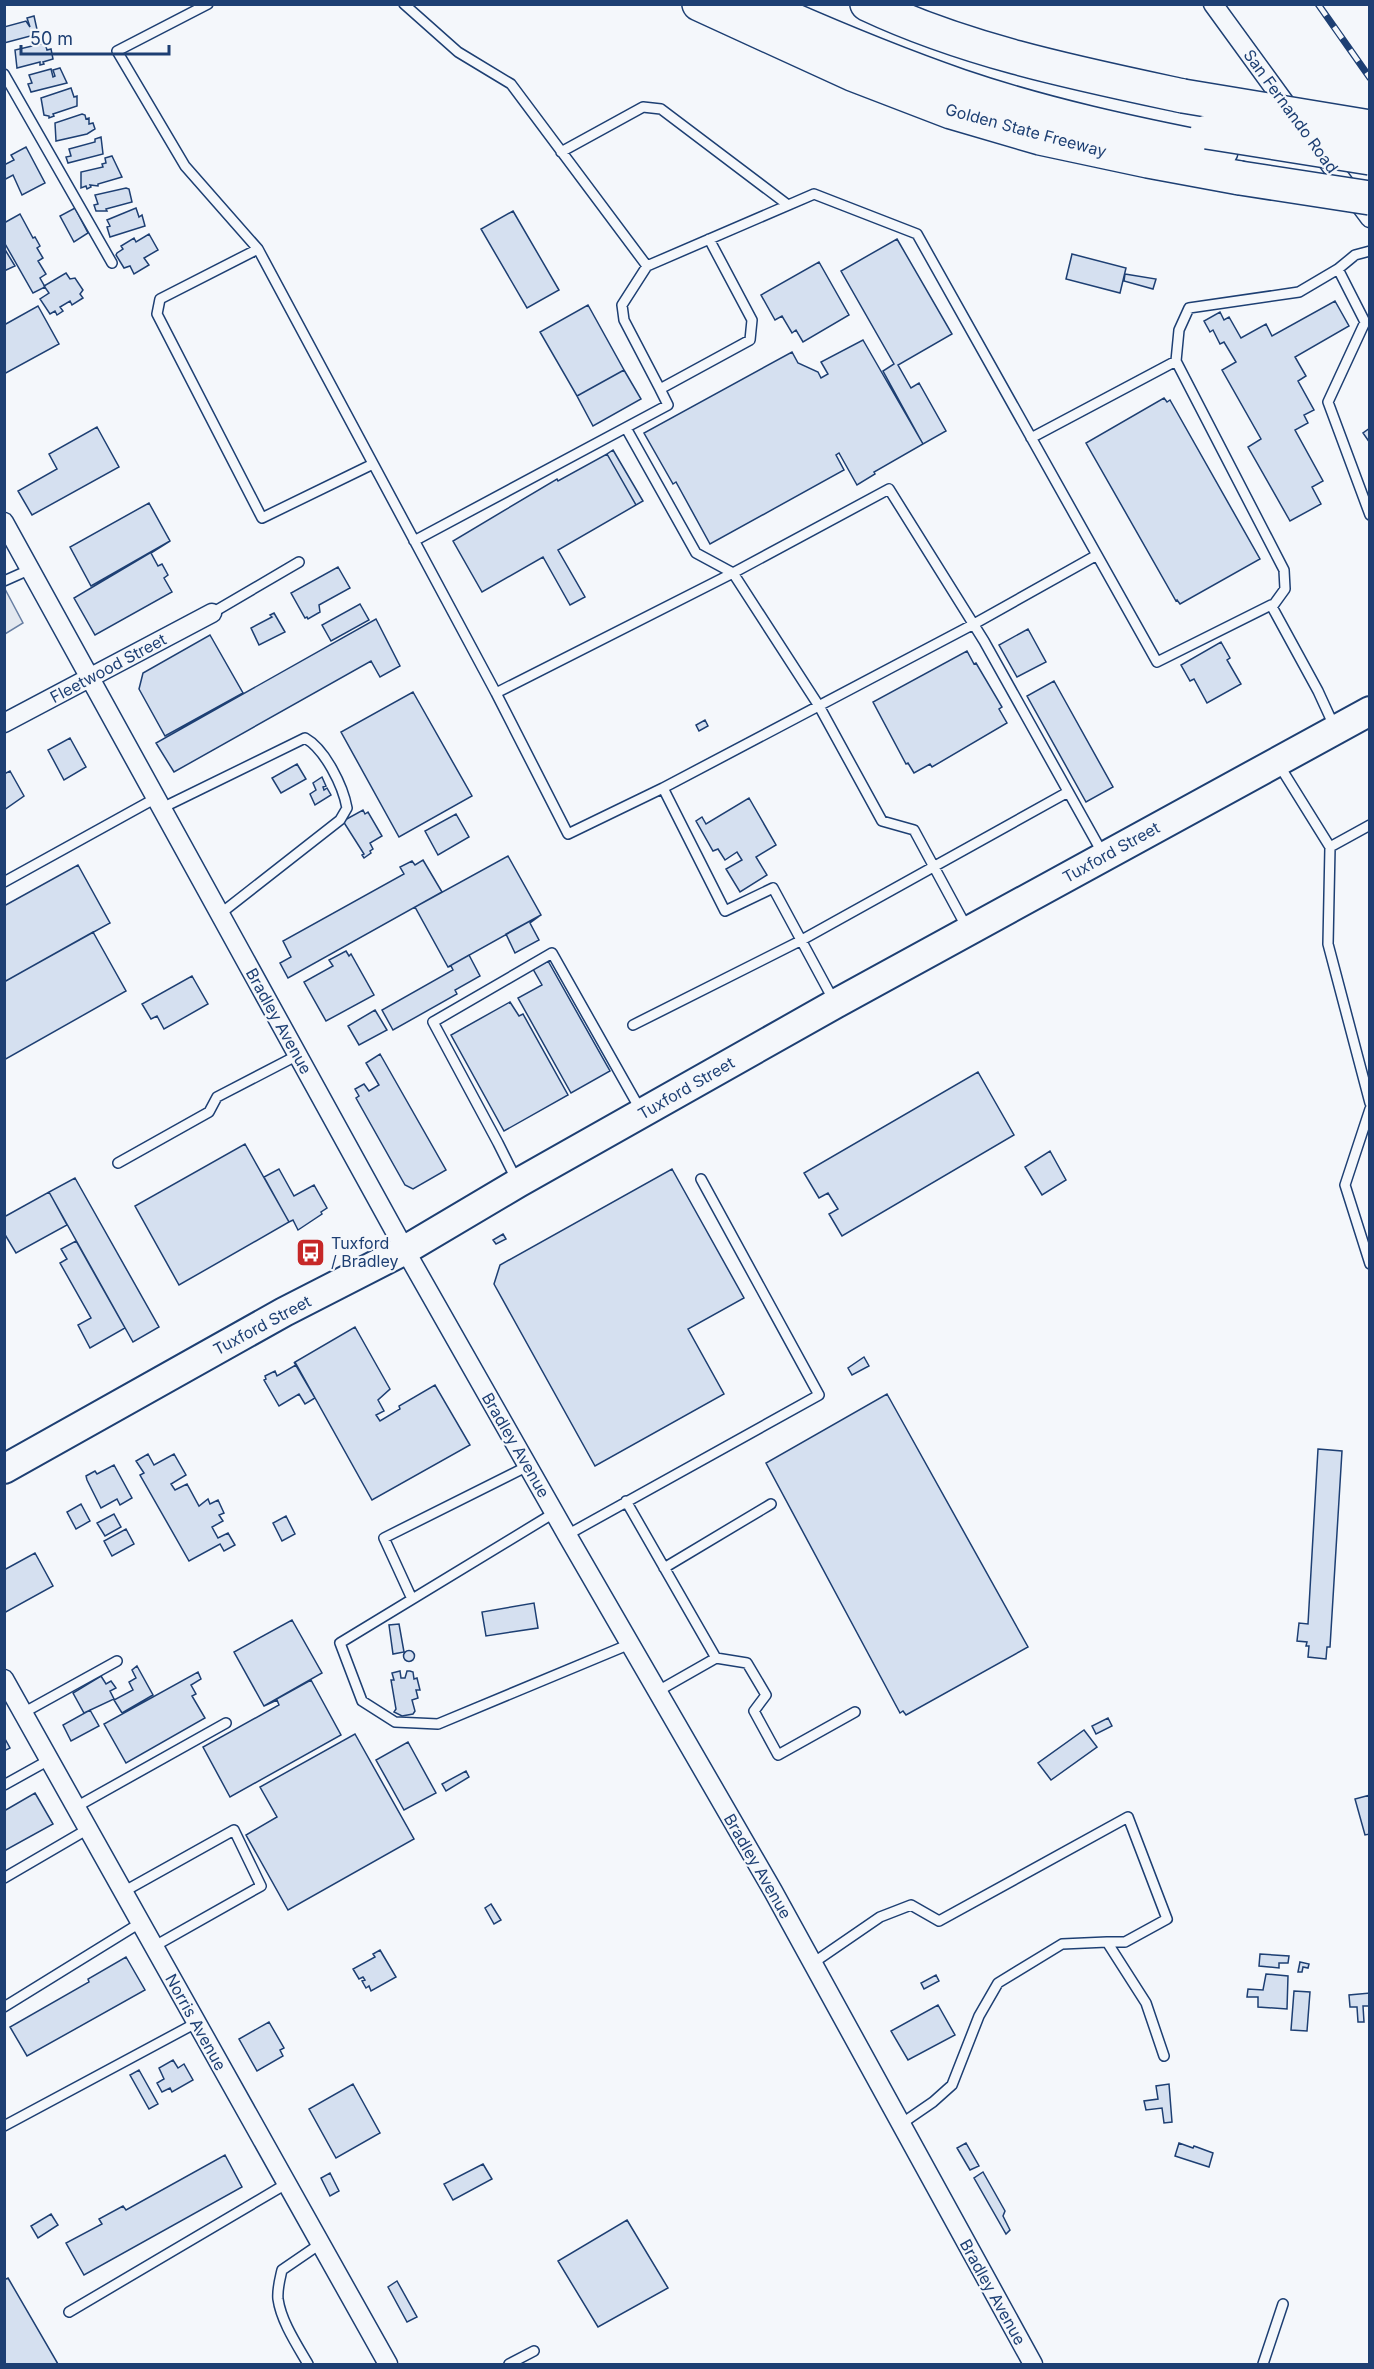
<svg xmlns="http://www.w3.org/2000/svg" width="1374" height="2369" font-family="Inter,sans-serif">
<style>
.parking{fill:#e3e8f0;stroke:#687fa3;stroke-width:1.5}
.building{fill:#d5e0f0;stroke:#1d3f73;stroke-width:1.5}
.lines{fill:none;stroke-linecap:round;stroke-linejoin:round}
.service-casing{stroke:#1d3f73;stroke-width:12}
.minor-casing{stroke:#1d3f73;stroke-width:21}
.primary-casing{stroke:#1d3f73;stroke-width:32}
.motorway-casing{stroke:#1d3f73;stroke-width:36}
.service{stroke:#f4f7fb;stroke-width:9}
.minor{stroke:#f4f7fb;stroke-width:18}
.primary{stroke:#f4f7fb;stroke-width:28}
.motorway{stroke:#f4f7fb;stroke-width:33}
.rail-casing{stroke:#1d3f73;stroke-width:7}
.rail{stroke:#f4f7fb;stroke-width:4.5;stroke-dasharray:14;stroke-linecap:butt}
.motorway-bridge-casing{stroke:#1d3f73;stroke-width:36;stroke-linecap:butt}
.motorway-bridge{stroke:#f4f7fb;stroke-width:33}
.labels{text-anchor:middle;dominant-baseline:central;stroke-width:4.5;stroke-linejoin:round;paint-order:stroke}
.street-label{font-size:16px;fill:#1d3f73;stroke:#f4f7fb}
.poi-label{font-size:16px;fill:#1d3f73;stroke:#f4f7fb;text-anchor:start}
</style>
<rect width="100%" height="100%" fill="#f4f7fb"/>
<path class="parking" d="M5,589L23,623L5,634H4Z"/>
<path class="building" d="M34,16L38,34L4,43V27L26,21L30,27L27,18Z
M45,43L47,50L51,49L53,59L43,62L44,64L40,65V62L17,68L15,50Z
M60,68L67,83L31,92L28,84L32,83L29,75L51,69L53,77L55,76L53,70Z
M71,88L74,97L77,96V106L53,114L54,116L49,118V116L44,115L41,98Z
M82,114L85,115L86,119L89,118V124L93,123L95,129L87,134L56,141L55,123Z
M101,137L103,154L68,163L66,157L71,156L69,149L95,142V139Z
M26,147L45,183L22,195L13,175L4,180V165L14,160L11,155Z
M112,156L122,177L98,184V186L90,185L91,187L87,189L86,186L81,188V172L103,167L102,164L106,163L105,158Z
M126,188L129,189L132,202L106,209L107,211H96L94,205L98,204L95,195Z
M75,208L88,233L74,242L60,216Z
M136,208L139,217L142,215L145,226L110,237L107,227L110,226L107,220Z
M513,211L559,290L527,308L481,229Z
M20,214L33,238L35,237L40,246L37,248L43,258L38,261L46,274L40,278L45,287L33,293L4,242V223Z
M149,234L158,250L144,258L149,265L134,274L130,266L124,268L116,255L117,253L123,249L121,246L134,238L136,242Z
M897,239L952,334L898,365L911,388L919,383L946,431L923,444L883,371L894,364L841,271Z
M4,248L15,266L4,271Z
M1072,254L1126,268L1120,293L1066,279Z
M819,262L849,315L803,342L796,330L792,333L782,316L775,320L761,295Z
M66,273L70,279L75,278L83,290L80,294L83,298L72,305L70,301L60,307L63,311L57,315L55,311L50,314L40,299L49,293L44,286Z
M1125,274L1156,279L1153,289L1124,281Z
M1335,301L1349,326L1295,357L1306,376L1298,381L1314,410L1304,415L1308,423L1295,430L1323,481L1312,487L1321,504L1290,521L1248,447L1261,439L1222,370L1236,362L1224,342L1220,344L1213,330L1210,332L1204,321L1220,312L1224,320L1229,317L1241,338L1266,324L1272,336Z
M588,305L624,370L577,396L540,332Z
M38,306L59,344L4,374V325Z
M863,340L923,444L874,472L875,474L857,485L839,453L836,455L844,470L710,544L676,482L673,484L644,433L792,352L798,363L818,372L821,378L828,374L821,362Z
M624,370L641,399L593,426L577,396Z
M1164,398L1167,402L1170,400L1260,559L1180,604L1177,600L1176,601L1086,443Z
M97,427L119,467L32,515L18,491L57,469L49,454Z
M1370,428V443L1363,433Z
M613,450L643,501L636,505L607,454Z
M607,454L636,505L558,550L585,597L570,605L543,557L482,592L453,541L557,479L558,481Z
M149,503L170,541L91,586L70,547Z
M170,541L151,553L158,566L162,564L168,575L164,578L172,592L95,635L74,598Z
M338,567L350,588L319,605L320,612L308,619L307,617L305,618L291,593Z
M360,604L369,620L331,641L322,625Z
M274,613L285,632L259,645L251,628L272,617L270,615Z
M376,619L400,666L380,677L371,661L174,772L156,743Z
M1028,629L1046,662L1017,677L999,645Z
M210,635L243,693L165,736L139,689L143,673Z
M1221,642L1230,658L1227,660L1241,684L1207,703L1194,679L1190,681L1181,665Z
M967,651L974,664L976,663L1002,707L999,709L1007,723L932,767L930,764L914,773L908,763L906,764L873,702Z
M1054,681L1113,787L1086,802L1027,696Z
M413,692L472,796L399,837L341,732Z
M705,720L708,726L699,731L696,725Z
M70,738L86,767L64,780L48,750Z
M297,764L306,779L281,793L272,778Z
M10,771L24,796L4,810V774Z
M322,777L326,786L323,787L324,790L327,788L331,795L315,805L310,794L316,790L313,783Z
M749,798L776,845L756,857L767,875L740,892L726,869L742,860L737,852L725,860L718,849L713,851L696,821L702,817L706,824Z
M363,810L365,814L368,812L382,836L370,843L373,849L370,851L371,853L364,858L362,855L364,854L343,821Z
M456,814L469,837L438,855L425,831Z
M508,856L541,915L448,967L415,907Z
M423,860L442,892L288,978L280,963L291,957L283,941L404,874L400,867L412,861L415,865Z
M78,865L110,923L4,982V906Z
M541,915L530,923L539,940L515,953L506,934Z
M93,932L126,991L4,1060V982Z
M346,951L349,956L351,954L374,995L326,1021L304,982L333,966L329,960Z
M469,955L480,976L455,990L457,994L393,1030L382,1010L453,970L451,966L448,967Z
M548,961L610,1071L571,1093L518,998L542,985L533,969Z
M192,976L208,1004L164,1029L157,1016L151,1019L142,1004Z
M510,1002L519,1016L523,1014L568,1095L504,1131L451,1035Z
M375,1010L387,1030L359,1045L348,1026Z
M380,1054L446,1170L413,1189L405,1185L356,1098L359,1096L355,1089L364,1084L369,1091L379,1085L366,1063Z
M978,1072L1014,1135L842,1236L829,1214L838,1209L828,1193L819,1198L804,1173Z
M245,1144L289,1222L179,1285L135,1206Z
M1050,1151L1066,1180L1042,1195L1025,1167Z
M279,1169L294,1196L314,1185L327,1208L321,1212L322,1214L298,1230L293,1220L289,1222L264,1177Z
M672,1169L744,1298L688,1329L724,1394L595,1466L494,1284L500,1265Z
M75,1178L159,1327L133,1342L49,1192Z
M49,1192L67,1225L16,1253L4,1233V1217Z
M503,1234L506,1239L496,1244L493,1240Z
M76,1241L125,1328L90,1348L78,1325L91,1318L60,1263L67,1259L61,1249Z
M355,1327L390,1389L378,1400L384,1411L376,1415L380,1421L400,1409L399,1406L435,1385L470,1445L372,1500L295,1362Z
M864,1357L869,1366L852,1375L848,1368Z
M294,1362L315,1398L305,1404L299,1394L279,1406L264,1380L266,1379L265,1376L275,1371L277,1376L296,1365Z
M887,1394L1028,1647L906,1715L903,1711L900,1713L766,1463Z
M1318,1449L1342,1451L1330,1647H1327L1326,1659L1308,1657L1309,1646H1306L1307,1642L1297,1641L1299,1623L1308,1624Z
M148,1454L154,1465L174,1454L186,1475L171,1484L175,1490L187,1484L199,1506L208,1499L210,1504L218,1500L224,1513L219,1515L223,1521L212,1527L218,1538L228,1533L235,1545L224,1551L220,1544L189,1561L140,1475L144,1473L136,1461Z
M114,1465L132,1498L120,1505L117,1499L101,1508L87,1480L86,1476L95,1471L97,1474Z
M81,1504L90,1521L76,1529L67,1512Z
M114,1514L121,1527L105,1536L97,1523Z
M286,1516L295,1534L282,1541L273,1523Z
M126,1529L134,1544L112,1556L104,1541Z
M35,1553L53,1586L4,1613V1570Z
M534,1603L538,1628L486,1636L482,1612Z
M292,1620L322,1673L264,1706L234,1652Z
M399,1624L404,1652L393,1654L389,1625Z
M403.5 1656a5.5 5.5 0 1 1 11 0a5.5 5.5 0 1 1-11 0Z
M137,1666L153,1695L122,1713L114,1700L133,1690L129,1682L136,1678L132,1670Z
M400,1671L401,1678H405L407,1671H410L413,1672L414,1679L417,1678L420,1690H416L418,1698L412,1700L415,1711L413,1714L402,1716L394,1712L396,1709L391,1680H394L392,1673Z
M198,1672L201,1679L191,1685L196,1694L192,1696L205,1718L126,1763L104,1724Z
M101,1676L106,1684L111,1681L116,1688L110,1691L114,1699L84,1713L73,1693Z
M311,1680L341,1735L230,1797L203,1747L279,1705L277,1700L264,1706Z
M90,1710L99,1726L71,1741L63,1725Z
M1108,1718L1112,1726L1096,1734L1092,1726Z
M1084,1730L1097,1747L1051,1780L1038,1763Z
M355,1734L414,1839L288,1910L246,1835L277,1817L260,1787Z
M4,1737L10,1748L4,1751Z
M408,1742L436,1793L404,1810L376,1760Z
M466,1771L469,1777L446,1791L442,1784Z
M35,1793L53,1824L4,1851V1811Z
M1370,1795V1834L1365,1835L1355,1799Z
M491,1904L501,1920L494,1924L485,1908Z
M380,1950L396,1977L371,1991L369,1986L366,1988L362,1981L365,1980L363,1977L359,1979L353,1969L375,1957L373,1954Z
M1260,1954L1289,1956L1288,1963H1279V1968L1259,1966Z
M126,1957L145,1990L27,2056L10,2027L89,1982L88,1979Z
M1300,1962L1309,1964L1308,1968L1303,1967L1302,1972H1298Z
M1266,1974L1288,1976L1287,2009L1258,2007V1997H1247L1248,1989L1263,1990Z
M936,1975L939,1981L924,1989L921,1983Z
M1294,1991L1310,1992L1307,2031L1291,2030Z
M1370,1993V2006H1363L1364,2022H1358L1357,2007H1350L1349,1995Z
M938,2005L955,2035L908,2060L891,2031Z
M269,2022L284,2048L280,2050L283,2056L257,2071L239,2039Z
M173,2060L178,2068L184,2064L193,2080L172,2092L170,2088L162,2092L157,2083L164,2079L159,2068Z
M139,2070L158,2104L149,2109L130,2075Z
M353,2084L380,2133L336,2158L309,2109Z
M1169,2084L1172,2122L1164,2123L1162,2108L1146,2110L1144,2101L1158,2099L1156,2086Z
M966,2143L979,2166L970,2170L957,2148Z
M1179,2143L1193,2148L1194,2146L1213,2153L1209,2167L1175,2156Z
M225,2155L242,2187L84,2275L66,2243L102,2224L99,2219L123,2206L126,2210Z
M483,2164L492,2179L453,2200L444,2184Z
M983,2172L1005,2211L1003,2216L1010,2230L1006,2234L974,2178Z
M330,2173L339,2191L330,2196L321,2178Z
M51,2214L58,2225L38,2238L31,2226Z
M627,2220L668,2288L598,2327L558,2261Z
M8,2278L58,2364H4V2280Z
M397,2281L417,2317L407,2322L388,2287Z"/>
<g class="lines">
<defs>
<path id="service" d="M208,4L117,51L185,166L258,249L496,693L733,573L889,489L984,641L1103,854
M404,4L458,52L511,84L647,266L814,194L917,234L1157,662L1271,605L1318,691L1335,728
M4,74L112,263
M561,152L643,107L661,109L788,205
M258,249L160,299L157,314L262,518L373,464
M1370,251L1355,255L1338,269L1365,322L1328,402L1370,515
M647,266L622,305L624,320L660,389
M1176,361L1179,330L1189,308L1299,292L1338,269
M626,428L696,553L733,573L819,706L882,821L914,830L967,928
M1031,438L1176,361L1284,570L1285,589L1272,607
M414,541L668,405L660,389L750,340L752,320L709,239
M4,581L31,569
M212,613L299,562
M496,693L568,834L663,788
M1279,765L1330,847L1370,825
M162,808L305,738C325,749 343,786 347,808L340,820L220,914
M1330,847L1328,944L1370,1103
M4,882L156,798
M834,1001L773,888L725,911L663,788L974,624L1097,555
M633,1025L800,941L1068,792
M1370,1109L1345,1185L1370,1264
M118,1163L209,1112L217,1097L298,1055
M517,1181L498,1143L433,1022L552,953L640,1109
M626,1501L716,1658L747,1663L766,1695L754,1711L778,1755L855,1712
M554,1513L340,1643L362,1701L395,1722L438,1724L630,1644
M567,1535L819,1395L701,1179
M664,1568L771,1504
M412,1599L384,1538L528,1466
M658,1691L716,1658
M23,1713L117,1661
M4,1785L49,1760
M76,1807L226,1723
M4,1878L88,1829
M123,1892L234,1830L261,1886L153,1947
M813,1963L880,1917L911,1905L939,1921L1128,1817L1167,1919L1125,1942H1107
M4,2007L140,1923
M901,2124L933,2102L952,2085L979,2016L998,1983L1062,1944L1107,1942L1146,2003L1164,2056
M4,2126L196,2023
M69,2312L286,2184
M308,2364C297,2345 281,2321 278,2299C277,2289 280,2279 282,2270L320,2244
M509,2364L534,2351
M1263,2364L1283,2304"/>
<path id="minor" d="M1213,4L1293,114
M1320,151L1370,218
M4,522L405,1250L567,1535L773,1891L1033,2364
M4,723L212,613
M4,1679L388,2364"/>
<path id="primary" d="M4,1469L284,1312L405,1250L518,1183L835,1004L1370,711"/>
<path id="motorway" d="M699,4L852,74L951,112L1040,138L1148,161L1240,178
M757,4C824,34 891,62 960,86C1045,115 1134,134 1221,151
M867,4C967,51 1075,73 1183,96"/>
</defs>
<use href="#service" class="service-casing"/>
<use href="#minor" class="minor-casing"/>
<use href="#primary" class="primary-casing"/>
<use href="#motorway" class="motorway-casing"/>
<use href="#service" class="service"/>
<use href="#minor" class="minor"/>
<use href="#primary" class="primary"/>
<use href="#motorway" class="motorway"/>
<defs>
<path id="rail" d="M1318,4L1370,78"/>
</defs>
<use href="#rail" class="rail-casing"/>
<use href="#rail" class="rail"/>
<defs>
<path id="motorway-bridge" d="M1183,96L1370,127
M1207,132L1370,158
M1240,178L1370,198"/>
</defs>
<use href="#motorway-bridge" class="motorway-bridge-casing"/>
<use href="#motorway-bridge" class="motorway-bridge"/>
</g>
<defs>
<symbol id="bus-square" viewBox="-11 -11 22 22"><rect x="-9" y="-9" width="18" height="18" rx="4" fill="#c62828" stroke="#f4f7fb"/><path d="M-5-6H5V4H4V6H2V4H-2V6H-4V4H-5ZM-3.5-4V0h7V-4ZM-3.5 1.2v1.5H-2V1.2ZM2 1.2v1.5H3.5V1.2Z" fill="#fff"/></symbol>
</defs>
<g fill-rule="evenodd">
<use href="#bus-square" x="294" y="1236" width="33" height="33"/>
</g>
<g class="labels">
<g class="street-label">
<text transform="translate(1291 111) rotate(54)">San Fernando Road</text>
<text transform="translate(1026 130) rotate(15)">Golden State Freeway</text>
<text transform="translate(108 668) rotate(-28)">Fleetwood Street</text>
<text transform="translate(1111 852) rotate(-29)">Tuxford Street</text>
<text transform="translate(279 1021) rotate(61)">Bradley Avenue</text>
<text transform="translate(686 1088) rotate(-30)">Tuxford Street</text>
<text transform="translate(262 1325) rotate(-28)">Tuxford Street</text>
<text transform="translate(516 1445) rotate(60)">Bradley Avenue</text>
<text transform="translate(758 1866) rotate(60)">Bradley Avenue</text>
<text transform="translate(196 2022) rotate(61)">Norris Avenue</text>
<text transform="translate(993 2292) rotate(61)">Bradley Avenue</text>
</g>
<g class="poi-label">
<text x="331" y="1243">Tuxford<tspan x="331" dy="18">/ Bradley</tspan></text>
</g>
</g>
<rect width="1374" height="2369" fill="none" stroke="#1d3f73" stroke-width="12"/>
<path d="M21 45v9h148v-9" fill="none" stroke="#1d3f73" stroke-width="3"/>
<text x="30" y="45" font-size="18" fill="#1d3f73" stroke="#f4f7fb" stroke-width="4.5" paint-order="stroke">50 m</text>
</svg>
